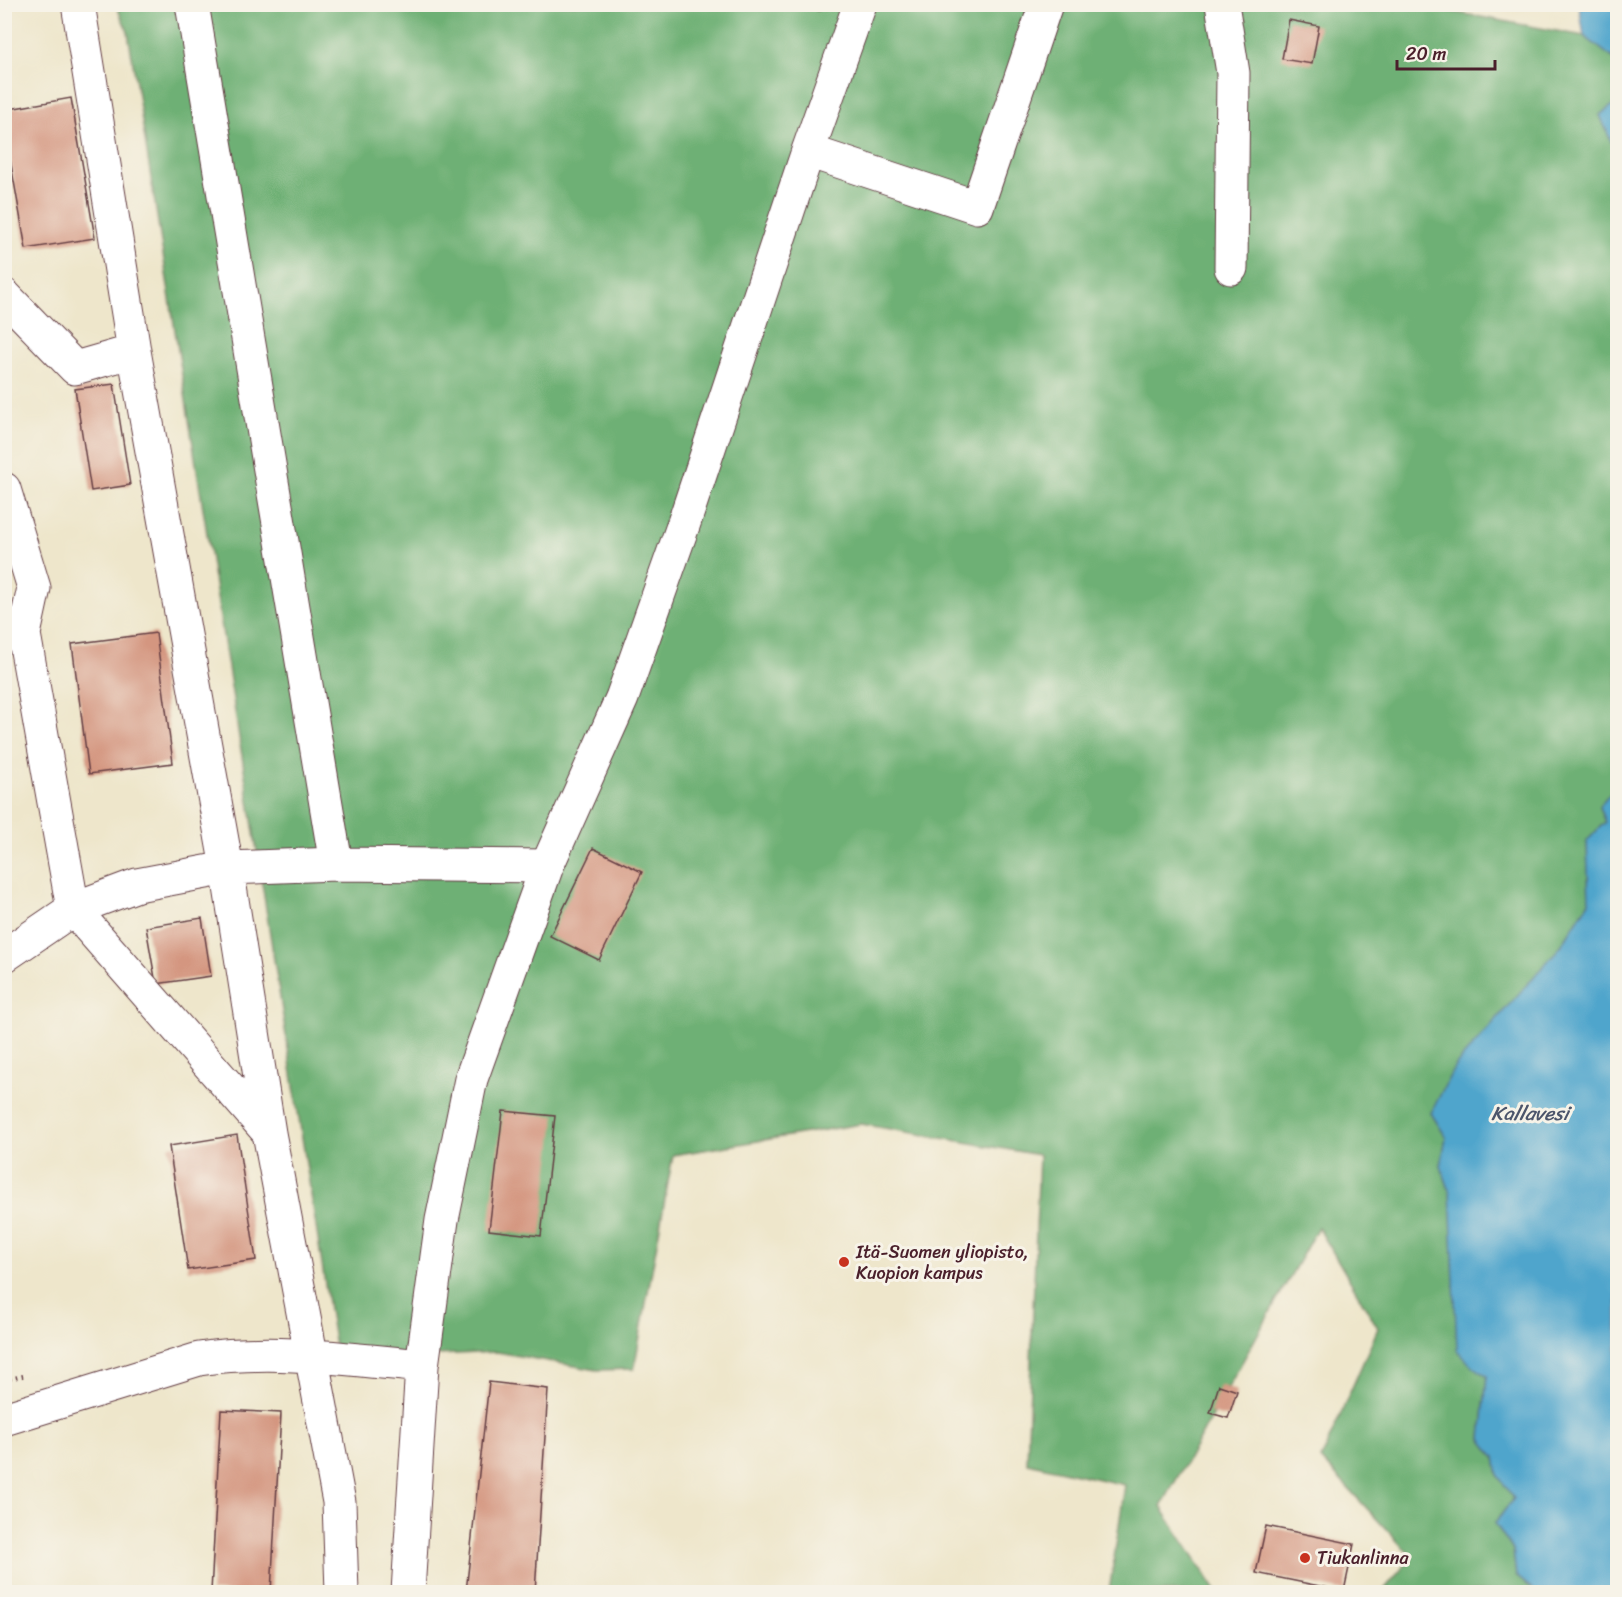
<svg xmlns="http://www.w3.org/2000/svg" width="1622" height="1597" font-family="Sriracha,sans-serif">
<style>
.forest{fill:#6eb074;stroke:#5c6850;stroke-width:1.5}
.water{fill:#50a5cc;stroke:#4d627c;stroke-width:1.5}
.building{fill:#d49680}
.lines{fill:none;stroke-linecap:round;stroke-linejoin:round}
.minor-casing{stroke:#633d43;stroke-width:35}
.path{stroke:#633d43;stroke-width:4;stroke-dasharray:1.5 4.5;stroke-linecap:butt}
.minor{stroke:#fff;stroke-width:33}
.poi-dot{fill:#c8321e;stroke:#f7f3e8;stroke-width:2}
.labels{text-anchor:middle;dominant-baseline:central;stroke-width:6;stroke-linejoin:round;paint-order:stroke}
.poi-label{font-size:18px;fill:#4a1f2b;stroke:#f7f3e8;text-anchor:start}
.water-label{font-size:20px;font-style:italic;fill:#4c556b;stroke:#f7f3e8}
</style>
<rect width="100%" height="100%" fill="#f7f3e8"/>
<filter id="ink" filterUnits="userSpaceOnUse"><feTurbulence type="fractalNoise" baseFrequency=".0167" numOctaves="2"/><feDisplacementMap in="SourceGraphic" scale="12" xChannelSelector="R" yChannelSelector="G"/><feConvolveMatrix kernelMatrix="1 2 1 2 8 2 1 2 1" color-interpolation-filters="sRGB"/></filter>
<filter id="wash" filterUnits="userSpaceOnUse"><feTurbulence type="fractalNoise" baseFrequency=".008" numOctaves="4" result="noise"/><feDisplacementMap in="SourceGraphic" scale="24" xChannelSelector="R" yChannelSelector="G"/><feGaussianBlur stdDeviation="1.35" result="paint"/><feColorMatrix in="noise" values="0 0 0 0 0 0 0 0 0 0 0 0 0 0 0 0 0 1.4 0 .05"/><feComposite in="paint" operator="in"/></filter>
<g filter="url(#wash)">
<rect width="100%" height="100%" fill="#eee6cb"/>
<path class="forest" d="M1411,4L1584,36L1617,61V102L1600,115L1618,156L1617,786L1599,807L1605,822L1587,841L1589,902L1561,946L1431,1113L1446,1137L1441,1166L1450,1192L1470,1364L1487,1376L1481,1439L1495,1457L1498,1476L1514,1498L1495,1523L1513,1550L1516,1576L1533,1589L1534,1592H1382L1412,1557L1321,1459L1378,1328L1318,1227L1161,1507L1217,1592H1109L1125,1485L1027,1463L1039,1155L861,1124L673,1155L634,1369L597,1370L497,1352L337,1360L128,32L116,5Z"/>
<path class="water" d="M1579,5H1617V61L1584,36Z
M1617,102V156L1600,115Z
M1617,786V1592H1534L1533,1589L1516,1576L1513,1550L1495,1523L1514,1498L1498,1476L1495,1457L1481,1439L1487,1376L1470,1364L1457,1350L1450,1192L1441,1166L1446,1137L1431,1113L1455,1066L1561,946L1589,902L1587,841L1605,822L1599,807Z"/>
<g id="blocks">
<path class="building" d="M1289,20L1319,26L1312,64L1282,59Z
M71,98L95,238L26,249L4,125V110Z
M114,384L130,485L91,491L75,389Z
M156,633L173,763L89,774L72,644Z
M593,848L642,872L599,960L550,936Z
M202,918L211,976L156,984L146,927Z
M503,1111L555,1116L541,1236L489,1230Z
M237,1135L256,1260L188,1270L169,1146Z
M489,1382L548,1389L535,1592H466Z
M1219,1385L1237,1391L1228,1418L1210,1413Z
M221,1410L281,1413L271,1592H211Z
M1266,1526L1354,1544L1344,1591L1256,1573Z"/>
</g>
</g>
<g filter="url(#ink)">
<use href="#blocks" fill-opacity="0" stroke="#633d43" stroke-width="1.5"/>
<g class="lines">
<defs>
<path id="minor" d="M78,4L134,351L227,868L269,1133L339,1502L342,1592
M192,4L336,864
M1222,4L1233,73L1231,268
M808,151L977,207L1046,4
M4,295L75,368L134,351
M4,489L34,588L24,634L73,909L269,1133
M4,956L73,909L137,885L227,868L336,864L547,866
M4,1419L199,1359C273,1348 348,1359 422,1366
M408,1592L422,1366L442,1220L471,1079L547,866L622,698L684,523L808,151L860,4"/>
</defs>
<use href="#minor" class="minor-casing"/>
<path class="path" d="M819,4L820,13
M4,1380L27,1375"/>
<use href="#minor" class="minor"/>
</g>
</g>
<g class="poi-dot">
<circle cx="844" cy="1262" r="6"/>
<circle cx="1305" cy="1558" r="6"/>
</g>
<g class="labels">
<g class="poi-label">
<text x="856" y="1252">Itä-Suomen yliopisto,<tspan x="856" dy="21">Kuopion kampus</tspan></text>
<text x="1317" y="1558">Tiukanlinna</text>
</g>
<g class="water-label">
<text x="1530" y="1113">Kallavesi</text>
</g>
</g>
<rect width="1622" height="1597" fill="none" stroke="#f7f3e8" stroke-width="24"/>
<path d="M1397 60v9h98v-9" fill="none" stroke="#4a1f2b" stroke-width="3"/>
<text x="1406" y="60" font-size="18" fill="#4a1f2b" stroke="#f7f3e8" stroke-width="4.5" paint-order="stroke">20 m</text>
</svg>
